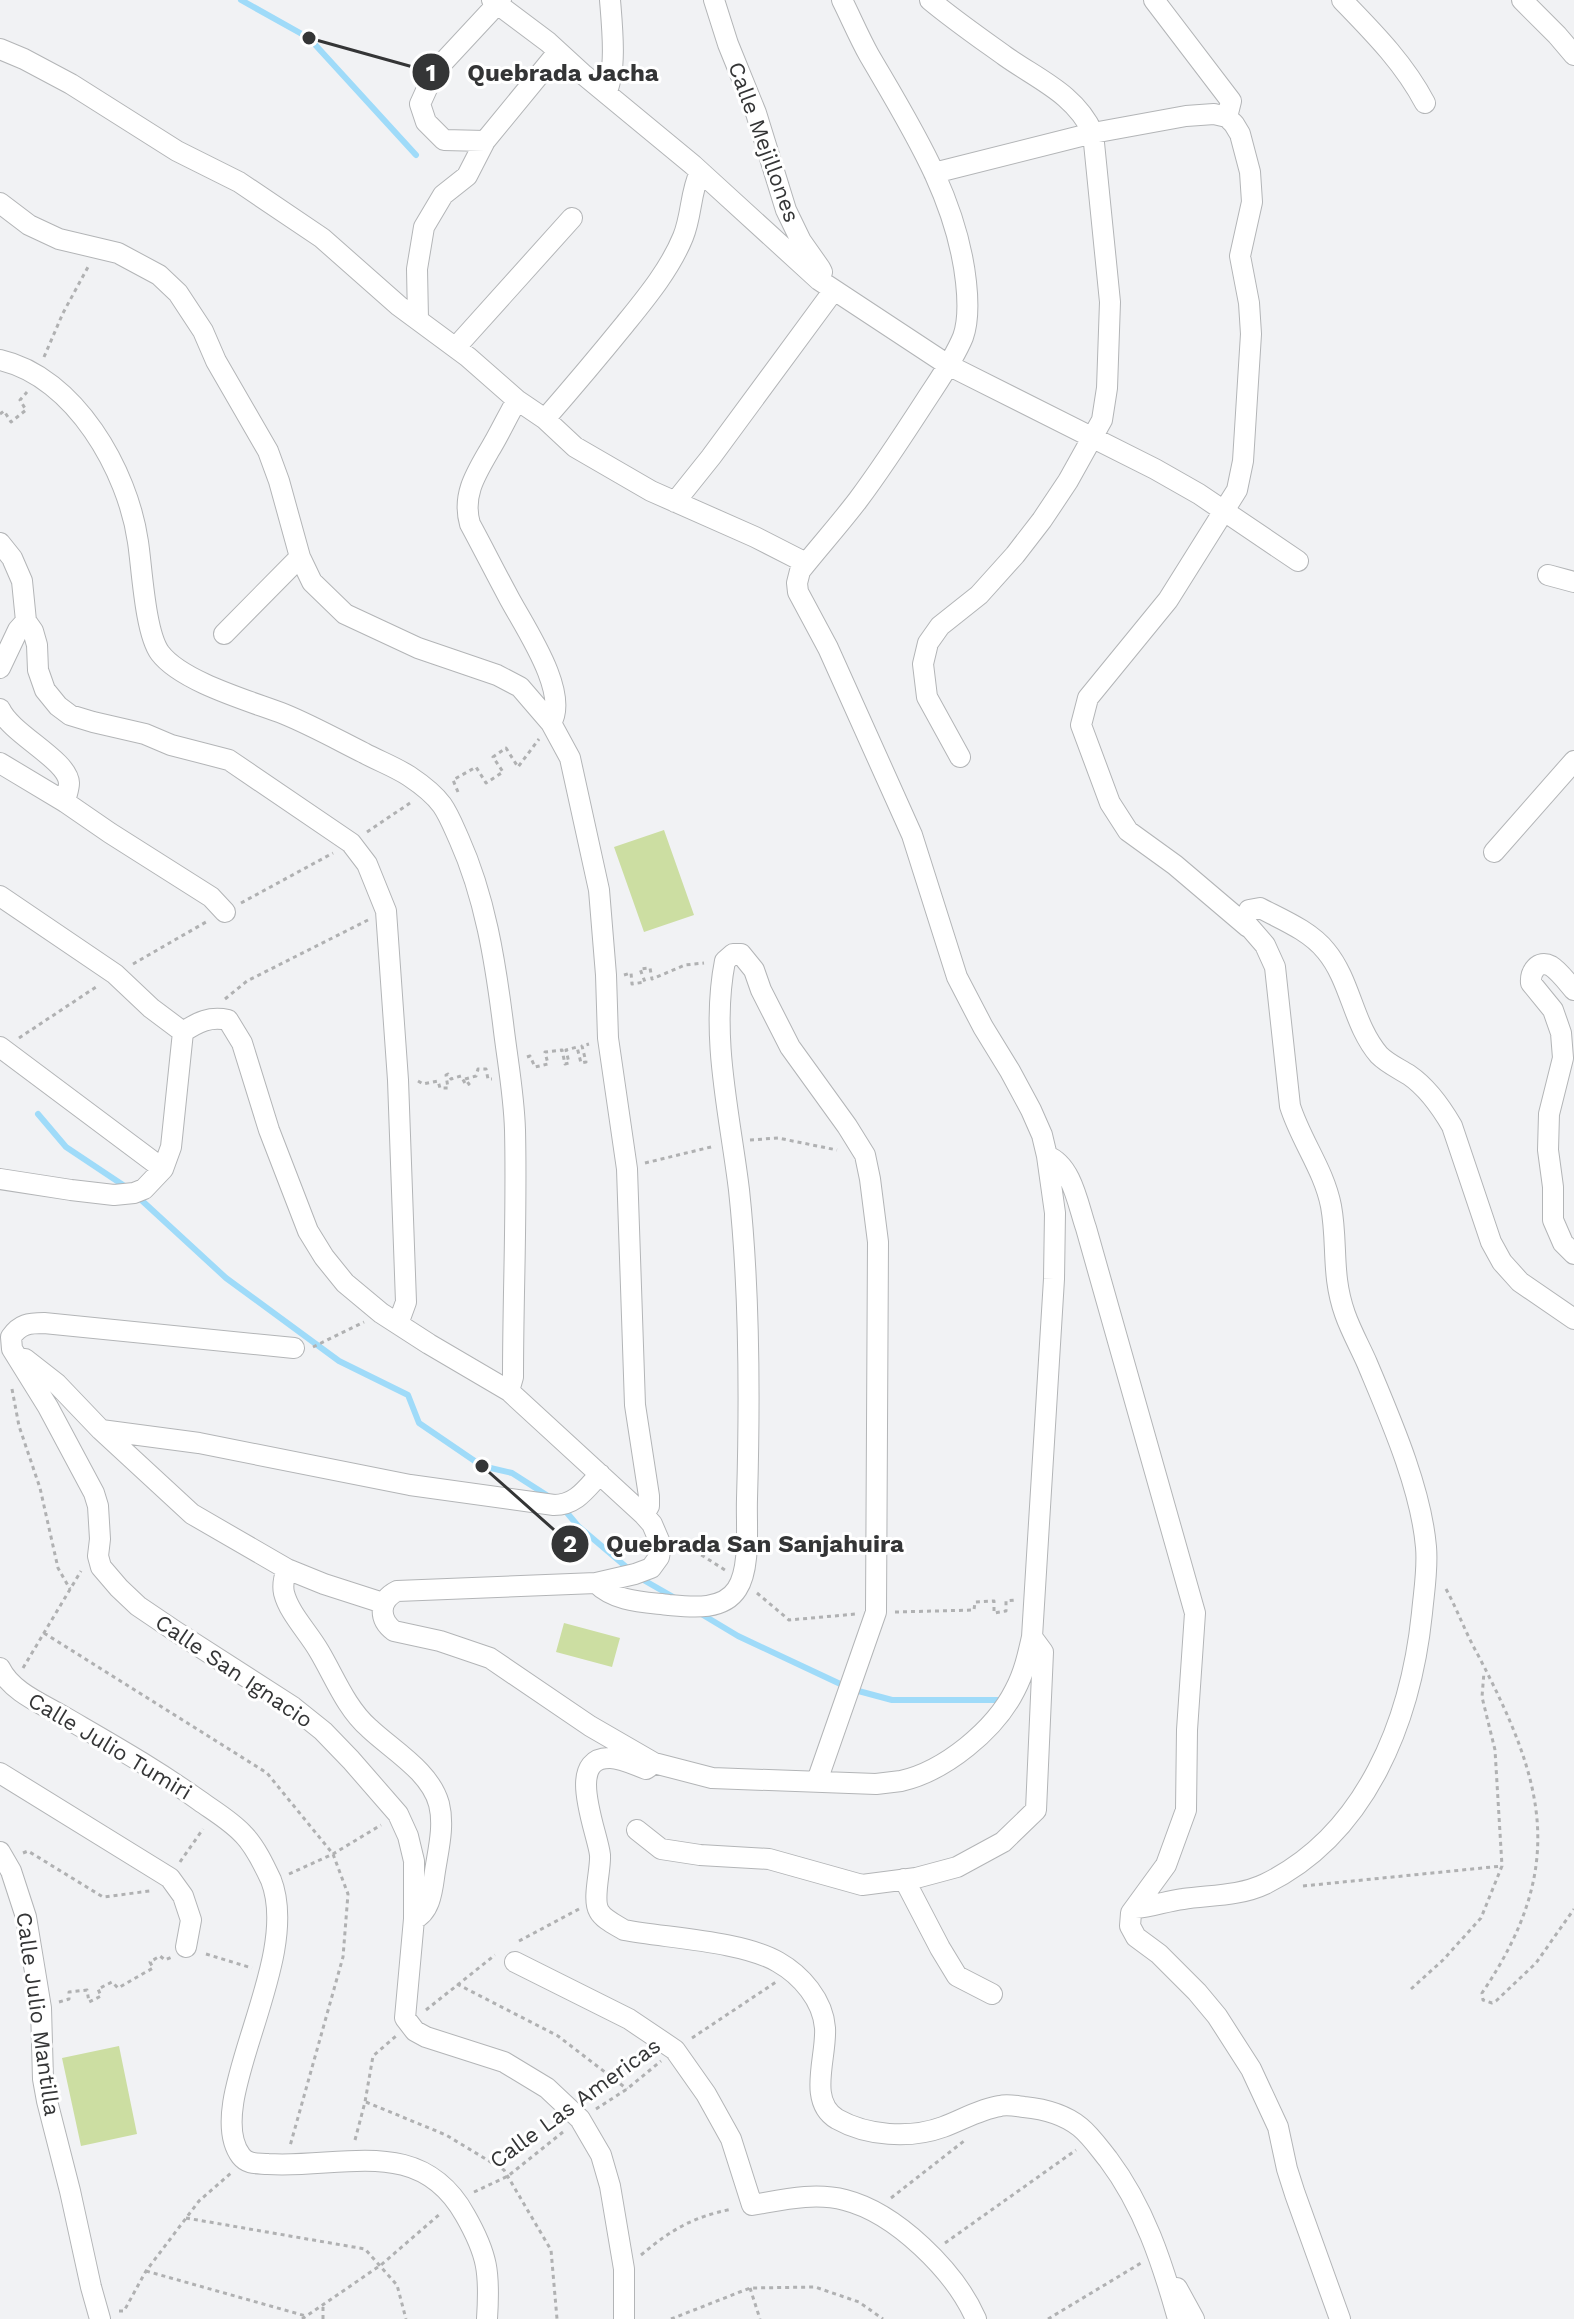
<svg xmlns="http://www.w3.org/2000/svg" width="1574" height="2319" font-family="'Work Sans',sans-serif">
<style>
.green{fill:#ccdea2}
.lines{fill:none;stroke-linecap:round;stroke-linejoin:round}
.stream{stroke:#9fdbf9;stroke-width:6}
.minor-casing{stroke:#b3b5b7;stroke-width:22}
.path{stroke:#b0b1b2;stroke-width:3;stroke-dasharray:4 4;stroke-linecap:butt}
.minor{stroke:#fff;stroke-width:20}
.labels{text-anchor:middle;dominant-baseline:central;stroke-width:6;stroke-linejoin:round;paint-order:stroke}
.street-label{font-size:22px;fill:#343536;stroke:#fff}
.leader{fill:none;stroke:#343536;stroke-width:3}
.callout-dot{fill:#343536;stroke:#fff;stroke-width:3}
.mark-label{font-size:24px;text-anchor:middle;font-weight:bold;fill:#fff}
.callout-label{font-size:24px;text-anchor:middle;font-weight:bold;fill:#343536;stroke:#fff;stroke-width:6;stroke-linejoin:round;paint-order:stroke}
</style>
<rect width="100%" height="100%" fill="#f1f2f4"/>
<path class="green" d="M664,830L694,915L644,932L614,847Z
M564,1623L620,1638L612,1667L556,1652Z
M119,2046L137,2134L81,2146L62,2058Z"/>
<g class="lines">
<path class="stream" d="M241,0L309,38L416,155
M38,1114L66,1147L126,1187
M138,1197L226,1278L339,1361L408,1395L419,1423L482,1466L512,1473L548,1496
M563,1508L578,1526L631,1571
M640,1578L675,1598
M698,1612L738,1636L851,1689L892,1700H999"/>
<defs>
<path id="minor" d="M492,0L548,42L584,75L693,165L819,280L948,365L1155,469L1199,494L1298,561
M714,0L728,44L756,113L786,210L801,241L820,268L822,272L819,280
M930,0C954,20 980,38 1005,56C1039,80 1075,94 1093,133L1110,302L1107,388L1102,420L1068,481L1042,520L1015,555L979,595L940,626L928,643L923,664L927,697L960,757
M1154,0L1231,101L1227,117
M1342,0C1373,32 1404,63 1425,103
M1522,0L1557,35L1574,55
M0,49L24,59L71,84L177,151L239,182L322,238L399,306L468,357L517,400L545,419L575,447L651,491L755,537L806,563
M606,93C617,71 612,25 610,0
M485,141L444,140L426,122L420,104L435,71L501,0
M934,173L1093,133L1186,116L1214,114L1227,117L1234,124L1240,134L1250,172L1252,202L1240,256L1249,303L1251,334L1243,461L1237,490L1168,600L1088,698L1081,725L1110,803L1128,831L1175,865L1248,927
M0,203L29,225L59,239L118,253L159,275L178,293L203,331L216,361L268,451L279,481L300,557L312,582L345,614L418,648L497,675L520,687L551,723L570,758L599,890L606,975L608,1038L627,1169L635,1405L649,1496V1506L644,1515
M418,319L417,269L424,227L443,195L467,176L485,141L558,52
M456,347L572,218
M0,360C75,377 128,471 138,542C142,568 145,633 160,653C182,682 250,701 284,714C311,725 338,740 364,753C379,761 395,767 409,776C421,784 434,794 442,805C449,815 454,828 459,839C485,897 495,960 503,1023C507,1058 514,1094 515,1130C517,1212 513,1294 513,1377L509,1391
M517,400C507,417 499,435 489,451C475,475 462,496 470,524C483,548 495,572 508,596C523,625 570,692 551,723
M545,419C572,388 599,356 625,324C646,298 670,269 683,237C692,215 690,193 700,172
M675,502L711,457L834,290
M0,543L12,558L22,581L26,621L33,631L37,645L38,670L45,690L58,706L70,715L93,722L145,734L171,745L229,760L351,843L367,864L386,911L398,1080L406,1302L398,1324
M1548,575L1574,582
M224,634L300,557
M0,668L18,630L26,621
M0,709C11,734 68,760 69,783C69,789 66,796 65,802
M0,763L65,802L110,833L211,897L225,912
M1494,852L1574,761
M0,896L115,974L151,1008L183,1032
M1574,990C1568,983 1559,971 1551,966C1538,959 1530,972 1531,983L1553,1010L1561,1033L1563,1058L1549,1114L1548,1150L1553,1187V1220L1563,1243L1574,1254
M0,1047L163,1169
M1047,1156C1072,1165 1078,1205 1086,1228L1195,1613L1187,1730L1186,1810L1166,1865L1131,1913L1130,1926L1136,1937L1159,1954L1197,1992L1217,2016L1251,2069L1278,2127L1287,2169L1295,2194L1340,2319
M0,1179L71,1190L114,1195L134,1193L144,1189L163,1169L171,1147L183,1032C198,1022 210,1016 228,1020L242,1043L269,1130L308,1231L324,1257L345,1283L381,1313L429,1344L509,1391L644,1515L652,1524L661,1545L659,1557L651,1568L635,1574L596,1583L397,1591C379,1600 378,1619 394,1631L440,1641L490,1658L590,1726L654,1763L712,1778L876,1784C884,1783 893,1782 901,1781C945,1771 995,1730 1015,1690C1024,1673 1028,1655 1032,1637L1054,1279L1055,1213L1047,1156L1042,1135L1031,1110L1010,1071L983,1027L957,977L912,835L828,648L798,592L797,583L800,571C819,547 839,525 858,500C882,468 904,434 926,400C939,380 954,359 963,337C969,320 968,300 966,282C957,198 911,127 869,55C859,37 851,18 842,0
M294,1348L44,1323C29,1323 20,1324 11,1337L12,1349L48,1407L94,1493L98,1506L100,1539L98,1556L101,1567L119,1588L138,1606L175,1631L293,1707L323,1731L351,1760L398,1814L408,1836L414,1861V1919L405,2018L415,2031L426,2037L504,2062L547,2088L580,2119L601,2155L610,2186L624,2269V2319
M25,1359L57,1384L101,1430L192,1514L287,1569L324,1584L383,1603
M101,1430L199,1443L410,1485L554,1505C576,1505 586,1489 600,1474
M287,1569C284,1577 282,1584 284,1593C289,1613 308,1632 319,1651C334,1676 346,1708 369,1728C392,1750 430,1771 439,1804C445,1828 437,1854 434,1878C432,1893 429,1913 414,1919
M596,1583C615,1602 644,1602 669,1605C691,1607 723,1611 737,1589C751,1568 746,1524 747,1499C750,1397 750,1292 739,1190C730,1115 710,1037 725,961L733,954H741L754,970L761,990L790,1047L847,1126L865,1155L870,1179L878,1242L876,1612L817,1781
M0,1668C11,1691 40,1703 61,1715C109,1743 154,1768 200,1801C214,1811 231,1821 243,1834C255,1846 264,1865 271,1880C303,1962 201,2103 241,2156C248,2165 258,2163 268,2164C341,2169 420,2134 465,2215C488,2255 490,2273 487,2319
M649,1767L646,1769C635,1765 621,1758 610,1758C564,1757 598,1833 600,1855C601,1870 592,1899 599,1911C603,1919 616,1925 624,1930C666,1938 742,1941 778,1962C801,1975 823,2000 825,2028C827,2057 807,2101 837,2119C867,2136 910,2139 943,2127C962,2120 980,2109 1000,2106C1007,2104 1016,2106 1024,2107C1044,2109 1064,2114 1080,2127C1091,2136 1099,2148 1108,2159C1144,2207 1162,2262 1178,2319
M0,1773L170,1878L183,1896L191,1920L186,1947
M637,1830L661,1849L700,1855L769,1859L862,1885L916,1878L957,1867L1003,1842L1036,1810L1043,1652L1032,1637
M0,1852L11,1871L26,1917L41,2008L43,2079L47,2101L70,2191L91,2287L100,2319
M904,1879L940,1948L957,1976L992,1994
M1135,1908C1152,1907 1166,1901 1183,1899C1210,1895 1240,1896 1265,1884C1367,1834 1411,1720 1422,1613C1424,1591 1428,1569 1426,1547C1421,1488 1390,1418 1367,1363C1360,1347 1351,1331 1345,1314C1331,1275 1338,1244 1331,1206C1324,1170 1301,1141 1290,1106L1275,967L1265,945L1246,923L1245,919L1249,910L1260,908C1283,920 1310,931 1326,951C1351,981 1353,1025 1379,1055C1388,1064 1398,1068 1409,1075C1428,1088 1441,1107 1452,1126L1491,1242L1502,1262L1520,1282L1574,1319
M515,1962L629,2019L675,2050L706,2094L731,2139L752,2205C782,2200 814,2192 845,2200C896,2213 955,2271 976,2319
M1177,2288L1194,2319"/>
</defs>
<use href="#minor" class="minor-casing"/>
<path class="path" d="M44,357L63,313L88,267
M0,414L4,411L11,422L26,410L20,400L27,392
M458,792L453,780L476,767L486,783L503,772L493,757L506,748L518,767L539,739
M367,832L410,803
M241,903L333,853
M133,964L206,922
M624,975L631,973L632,984L645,982L640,969L650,968L652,979L685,965L704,963
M225,999L247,981L368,920
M19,1038L96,987
M527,1057L530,1056L535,1067L548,1064L545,1052L562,1050L565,1064L569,1063L566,1050L577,1047L581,1063L586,1062L582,1046L589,1044
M418,1081L423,1084L438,1081L440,1088H448L446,1075L448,1074L451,1079L461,1076L466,1085L469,1084L465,1079L476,1076L478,1069H486L488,1079H492
M750,1140L778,1138L837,1150
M645,1163L715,1146
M313,1347L364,1322
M12,1389L19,1426L40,1488L58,1568L70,1589
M681,1542L725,1570
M1446,1589C1458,1611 1466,1634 1478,1655C1545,1783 1568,1866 1482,1993L1483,2000L1492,2003L1496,2001L1536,1963L1574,1909
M757,1593L789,1620L856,1614
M895,1612L974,1610L975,1602L994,1601V1613L1006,1611V1601L1015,1600
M44,1633L267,1773L333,1854L348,1894L343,1957L290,2146
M23,1668L81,1571
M23,1853L28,1851L103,1897L150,1891
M180,1862L203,1829
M289,1874L333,1854L381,1825
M1303,1886L1502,1866
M519,1941L579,1909
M206,1954L252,1968
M457,1984L558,2036L627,2089
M1411,1989L1443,1960L1481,1918L1502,1866L1495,1750L1482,1697L1484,1672
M59,2002L69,1999V1992L87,1990L89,2002L101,1996L98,1989L112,1982L118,1988L153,1968L150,1962L160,1956L165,1960L172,1957
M426,2010L495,1955
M692,2038L776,1982
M366,2102L446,2135L504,2170L551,2250L557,2319
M596,2109L627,2089L661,2061
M355,2140L365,2102L373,2056L396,2036
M474,2192L508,2176L563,2132
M891,2198L964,2141
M186,2218L365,2249L397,2285L406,2319
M945,2243L1076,2150
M641,2255C672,2229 693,2217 732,2209
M146,2271L306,2316
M750,2288L760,2319
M119,2311H124L146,2271L199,2201L231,2173
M302,2319L381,2265L441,2213
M323,2319V2306
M671,2319L750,2288L815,2287L859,2302L883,2319
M1048,2319L1141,2263"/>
<use href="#minor" class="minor"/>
</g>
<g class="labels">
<g class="street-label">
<text transform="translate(764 142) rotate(70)">Calle Mejillones</text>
<text transform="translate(234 1671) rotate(34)">Calle San Ignacio</text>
<text transform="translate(110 1746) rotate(31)">Calle Julio Tumiri</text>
<text transform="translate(38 2014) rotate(82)">Calle Julio Mantilla</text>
<text transform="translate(575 2103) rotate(-36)">Calle Las Americas</text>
</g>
</g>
<path class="leader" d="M309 38L431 72M482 1466L570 1544"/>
<g class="callout-dot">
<circle cx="309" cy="38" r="8"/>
<circle cx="482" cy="1466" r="8"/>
<circle cx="431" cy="72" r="20"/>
<circle cx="570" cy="1544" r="20"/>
</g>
<g class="mark-label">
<text x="431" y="81">1</text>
<text x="570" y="1552">2</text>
</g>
<g class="callout-label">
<text x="563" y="81">Quebrada Jacha</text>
<text x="755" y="1552">Quebrada San Sanjahuira</text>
</g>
</svg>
